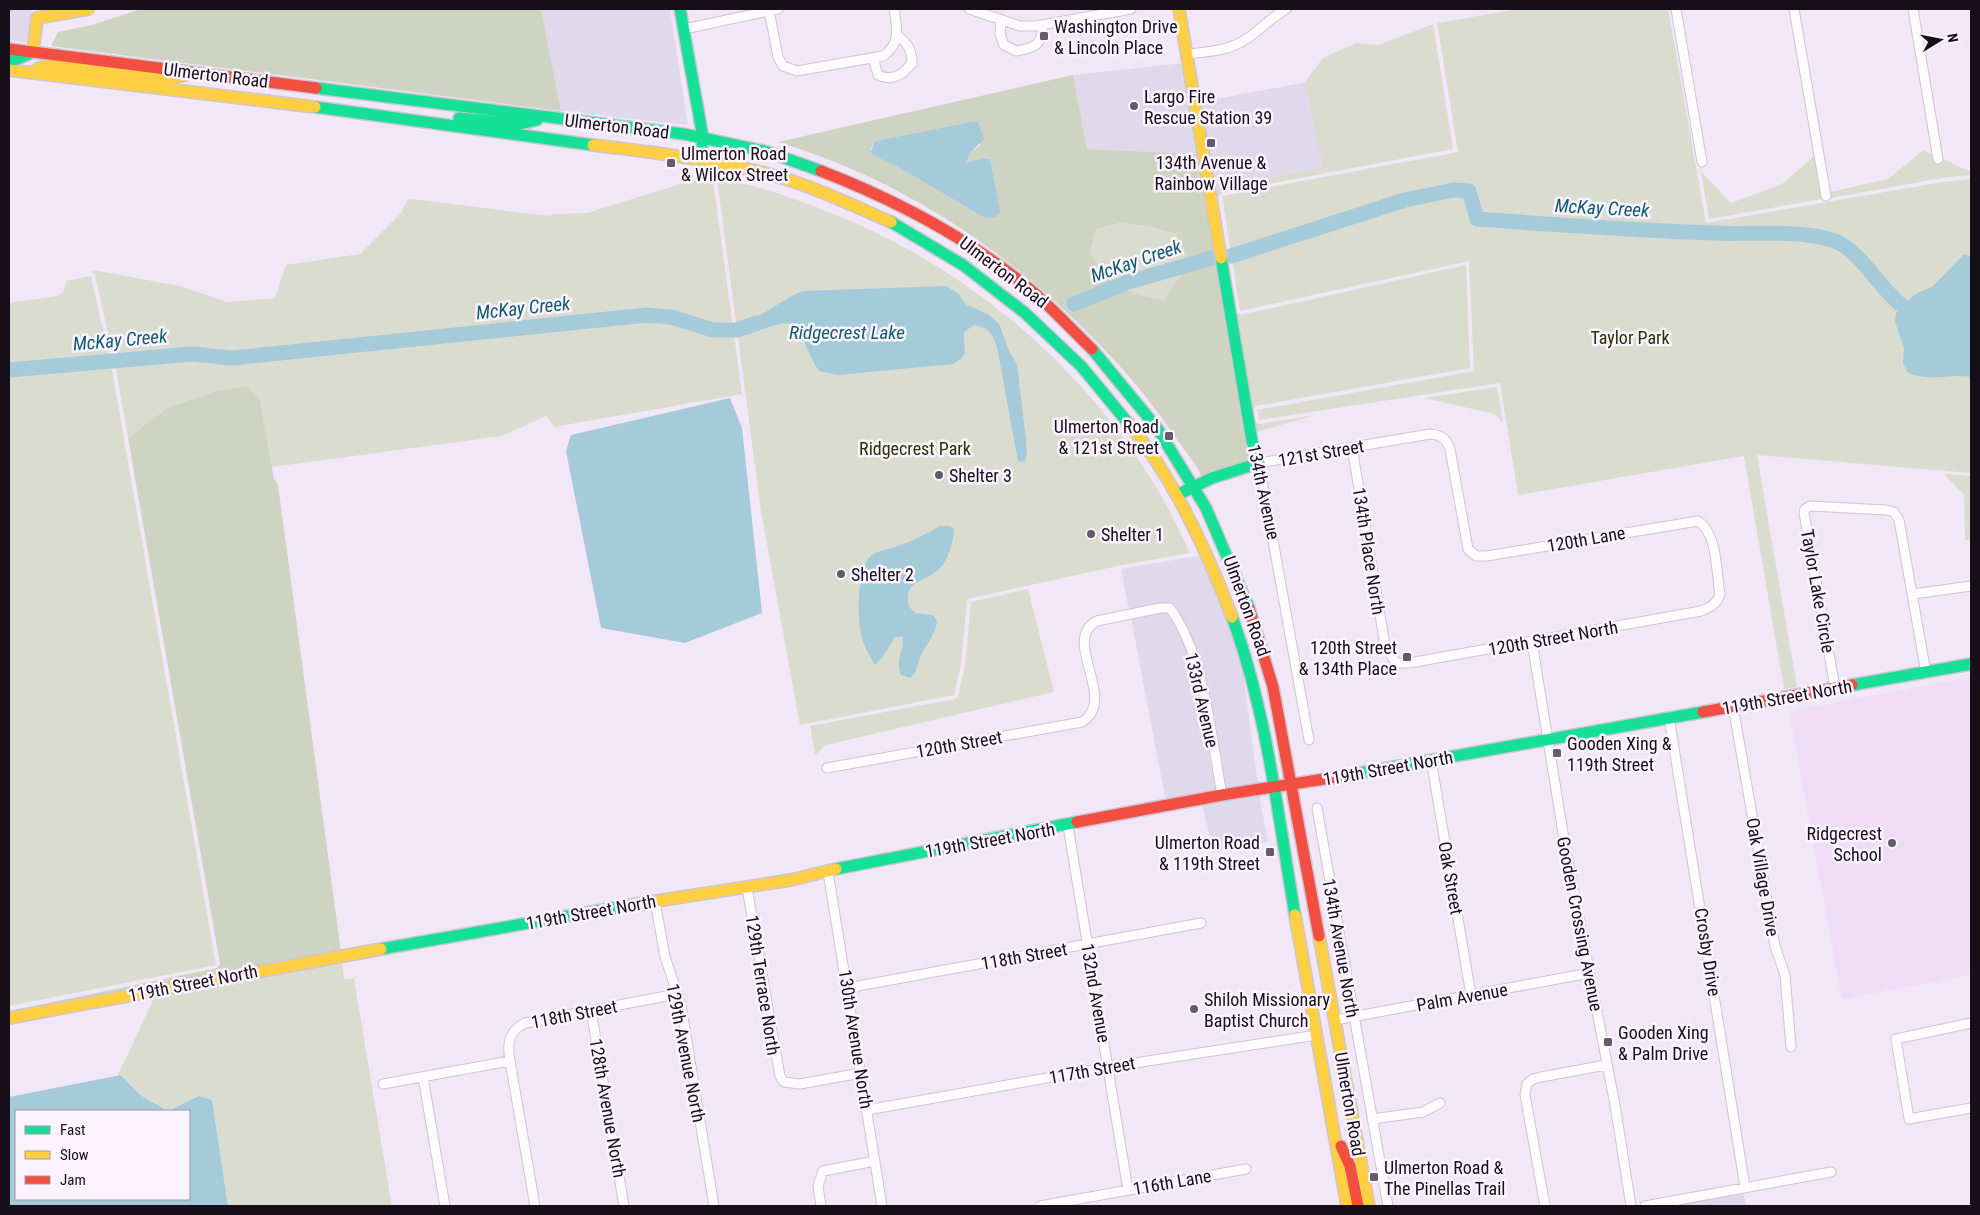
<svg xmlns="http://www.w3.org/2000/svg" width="1980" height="1215" font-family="'Roboto Condensed',sans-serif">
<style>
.commercial{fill:#e0d9eb}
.built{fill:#efdcf6}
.green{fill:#dadcd0}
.forest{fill:#cfd3c2;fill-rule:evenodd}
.water{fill:#a5cad9}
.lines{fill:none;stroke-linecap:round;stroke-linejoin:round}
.river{stroke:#a5cad9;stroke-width:15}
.street-casing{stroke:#cec6d2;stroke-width:11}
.fast-casing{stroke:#cec6d2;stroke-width:14}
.slow-casing{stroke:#cec6d2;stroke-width:14}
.jam-casing{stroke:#cec6d2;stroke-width:14}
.street{stroke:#fdfbfe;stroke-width:9}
.fast{stroke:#16e098;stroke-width:11}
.slow{stroke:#ffcf43;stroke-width:11}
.jam{stroke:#f24e42;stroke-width:11}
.poi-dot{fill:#635b67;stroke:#fbf3ff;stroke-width:2}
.labels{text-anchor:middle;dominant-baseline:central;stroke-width:5;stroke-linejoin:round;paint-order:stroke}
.poi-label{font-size:18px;fill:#160f19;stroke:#fbf3ff;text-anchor:start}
.street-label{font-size:18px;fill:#160f19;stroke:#fbf3ff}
.park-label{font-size:18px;fill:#273400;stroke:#fbf3ff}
.water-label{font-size:19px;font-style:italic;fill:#0f5c6d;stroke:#fbf3ff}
</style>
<rect width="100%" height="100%" fill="#f2e7f7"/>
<path class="commercial" d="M9,9H32L28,43L9,40Z
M541,9H670L688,125L561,111Z
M1184,63L1204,191L1197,154L1087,149L1073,75Z
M1307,82L1323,167L1215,189L1200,102Z
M1202,555L1233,633L1243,672L1258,786L1226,791L1198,657L1188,628L1175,604L1171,602L1129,610L1121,569Z
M1160,612H1167L1184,643L1199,698L1216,792L1166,802L1131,618Z
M1259,794L1268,842L1214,852L1202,805Z
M1743,1192L1746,1206H1668L1727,1194Z"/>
<path class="built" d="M1971,677V975L1842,999L1789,711Z"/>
<path class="green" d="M1518,9H1668L1706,223L1943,182L1971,179V473L1757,455L1797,687L1784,689L1744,456L1518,495L1500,383L1259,420L1257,410L1474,371L1469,261L1240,311L1222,196L1458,152L1437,23Z
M1433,24L1453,149L1222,193L1218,197L1236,312L1241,315L1466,265L1470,368L1256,406L1253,411L1255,421L1259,424L1316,415L1256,432L1215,189L1323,167L1305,82L1323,58L1356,43L1379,45Z
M1923,150L1933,155L1934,163L1943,162V159L1971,172V175L1942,178L1831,198L1830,192L1888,179Z
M1814,156L1822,199L1709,219L1700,167L1702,173L1731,203L1782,184Z
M719,172L720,176L713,180L742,394L554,427L546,416L502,436L272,467L260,400L213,392L167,408L128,438L116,369L95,275L92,273L93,270L180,286L227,302L275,298L286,265L360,254L401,213L408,199C456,203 504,212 552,216V214L587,213Z
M717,179C755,184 790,197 826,211C958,262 1076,358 1151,479C1166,502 1178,527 1190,553L1122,565L967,599L961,664L954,695L800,725L761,511Z
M1119,223L1148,226L1176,234L1190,261L1164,300L1135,294L1108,279L1090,253L1096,229Z
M91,276L112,370L216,965L9,1006V303L58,296L64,291L66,281Z
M1497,387L1503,423L1495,414L1424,398Z
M1944,474L1971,476V540H1965L1964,495Z
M1028,589L1054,692L826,745L815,755L810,726L955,699L958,696L965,665L971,602Z
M342,961L344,979L354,978L392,1206H228L212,1100L199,1096L168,1111L140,1095L121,1075H118L156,994Z"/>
<path class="forest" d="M141,9H541L561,111L51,46L58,32L92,25Z
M1073,75L1087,149L1197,154L1253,461L1202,477L1197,467C1174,436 1152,402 1126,373C1030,266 916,184 778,142ZM975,121L979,123L980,145L969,154L967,163L981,158L990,159L1000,209V212L985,218L898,167L874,156L871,149L875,141ZM1119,223L1148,226L1176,234L1190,261L1164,300L1135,294L1108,279L1090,253L1096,229Z
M246,386L260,400L274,479L278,485L341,952L9,1011L217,968L220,964L128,438L167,408L213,392Z"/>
<path class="water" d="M975,121L979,123L984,139L969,154L967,163L981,158L990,159L1000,209V212L995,217L985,218L898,167L874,156L871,152L875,141Z
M1964,254L1971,257V377C1949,373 1928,383 1907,372L1903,363L1904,348L1895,322L1896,313L1914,295L1933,286Z
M946,286L959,294L965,304L989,315L999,324L1010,353L1017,364L1026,440L1027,453L1025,461L1018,462L1017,456L997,347C992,333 989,328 974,325L964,332C962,350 972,353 953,364L838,375L819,371C792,330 812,309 748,335L737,330C744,320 750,320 760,315C775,307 787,297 803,291Z
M730,398L742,428L762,613L685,643L601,628L566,451L571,435Z
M940,526H950L954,529C953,542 949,560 939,569C923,584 903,579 909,607L916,613L933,615L937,621C934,637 929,640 922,653C917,662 919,671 910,678L901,675C894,656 906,650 902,637H895L882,658L875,665C869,655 863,645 861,633C857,616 857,566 872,555C879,550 890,549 898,546C913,541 926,534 940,526Z
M121,1075L140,1095L168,1111H16V1199H189V1111H168L199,1096L212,1100L228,1206H9V1097Z"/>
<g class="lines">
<path class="river" d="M1231,256L1405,200L1453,190L1469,191L1477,219C1556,225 1636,230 1715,233C1754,235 1795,229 1832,240C1861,249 1880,291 1904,307C1908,310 1916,312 1922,313
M1074,304L1125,283L1212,258
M9,370L192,354L232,358L647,315L671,317L713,330H737L756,323"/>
<defs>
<path id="street" d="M969,9L1020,26H1036L1131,9
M1676,9L1702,162
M1794,9L1826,196
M1913,9L1938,159
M769,10L778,57L783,66L797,71L883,56C901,44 897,28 894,9
M1001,21L1000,34L1004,45L1016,51C1035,48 1042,45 1043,25
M684,29L778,9
M1187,54C1209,52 1229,51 1248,38C1261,29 1272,17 1286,9
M873,58L878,75C892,82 904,74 912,63C912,50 908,44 898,36
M1913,594L1971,586
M1532,642L1565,845L1615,1105L1631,1206
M1835,688L1804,513L1805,509L1810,506L1886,510L1894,512L1899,520L1926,673
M1733,706L1775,946L1785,975L1791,1047
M1669,717L1745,1187
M1309,740L1259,463L1430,434C1441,435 1446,438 1450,449L1468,549L1476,556H1487L1698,521C1718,534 1716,572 1720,594C1717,604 1711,607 1701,611L1409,663H1396L1385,645L1352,447
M1431,760L1471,995
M827,768L1082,722C1119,699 1060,640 1097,621L1160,608H1170C1205,657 1211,736 1222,795
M1317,808L1388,1206
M1068,826L1128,1190
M828,872L882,1206
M747,888L780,1076L784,1082L800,1084L861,1073
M655,901L665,957L681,1005L714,1206
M847,988L1201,923
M591,1010L624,1206
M1335,1020L1590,973
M1971,1023L1896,1039L1909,1119L1971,1108
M510,1061L535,1206
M423,1077L445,1206
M383,1084L510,1061C507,1043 508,1032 525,1023L677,994
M867,1110L1109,1067L1317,1035
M1372,1119L1423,1112L1440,1103
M821,1206L818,1186L823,1171L875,1161
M1040,1206L1246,1169
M1545,1206L1525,1095L1527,1084L1533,1079L1541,1077L1606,1065
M1645,1206L1831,1172"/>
<path id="fast" d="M680,9L703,138L700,160
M9,59L15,60L31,53
M316,88L684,134L768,152L821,171
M315,107L593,145
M459,118L520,124L537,120
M891,222L963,265L1025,313L1082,367L1128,423
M1092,349L1157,428L1206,508L1249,608
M1177,495L1212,478L1259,463L1252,441L1221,258
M1232,617C1267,712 1278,816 1295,915
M1852,685L1971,664
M1337,777L1703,712
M836,869L1077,822
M381,949L631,905"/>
<path id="slow" d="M1179,9L1221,258
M33,52L37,18L88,9
M9,70L315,107
M33,73L39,68L52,65L164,80L186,75
M593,145C660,153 728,161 792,181C826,192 858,208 891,222
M1128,423C1174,478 1207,551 1232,617
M631,905L791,880L836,869
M1295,915L1347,1206
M1319,936L1369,1206
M9,1018L381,949"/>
<path id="jam" d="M9,49L316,88
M821,171C896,200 970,239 1032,291C1053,309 1072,330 1092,349
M1249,608L1273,687L1319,936
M1703,712L1852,685
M1077,822L1222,795L1337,777
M1341,1146L1350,1166L1358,1206"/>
</defs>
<use href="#street" class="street-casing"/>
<use href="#fast" class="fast-casing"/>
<use href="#slow" class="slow-casing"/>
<use href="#jam" class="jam-casing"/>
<use href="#street" class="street"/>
<use href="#fast" class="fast"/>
<use href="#slow" class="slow"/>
<use href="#jam" class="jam"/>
</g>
<g class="poi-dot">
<rect x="1039" y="31" width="10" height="10" rx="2.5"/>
<circle cx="1134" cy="106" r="5"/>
<rect x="1206" y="138" width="10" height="10" rx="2.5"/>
<rect x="666" y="158" width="10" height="10" rx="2.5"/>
<rect x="1164" y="431" width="10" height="10" rx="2.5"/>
<circle cx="939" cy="475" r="5"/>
<circle cx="1091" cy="534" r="5"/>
<circle cx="841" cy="574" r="5"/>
<rect x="1402" y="652" width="10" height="10" rx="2.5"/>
<rect x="1552" y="748" width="10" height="10" rx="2.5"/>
<circle cx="1892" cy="843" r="5"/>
<rect x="1265" y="847" width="10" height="10" rx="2.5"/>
<circle cx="1194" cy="1009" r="5"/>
<rect x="1603" y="1037" width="10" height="10" rx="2.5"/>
<rect x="1369" y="1172" width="10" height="10" rx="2.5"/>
</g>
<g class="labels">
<g class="poi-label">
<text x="1054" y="26">Washington Drive<tspan x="1054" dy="21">&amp; Lincoln Place</tspan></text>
<text x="1144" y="96">Largo Fire<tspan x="1144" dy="21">Rescue Station 39</tspan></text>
<text x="681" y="153">Ulmerton Road<tspan x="681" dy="21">&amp; Wilcox Street</tspan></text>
<text x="1211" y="162" text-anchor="middle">134th Avenue &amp;<tspan x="1211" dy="21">Rainbow Village</tspan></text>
<text x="1159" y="426" text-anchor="end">Ulmerton Road<tspan x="1159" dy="21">&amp; 121st Street</tspan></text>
<text x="949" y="475">Shelter 3</text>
<text x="1101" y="534">Shelter 1</text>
<text x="851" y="574">Shelter 2</text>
<text x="1397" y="647" text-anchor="end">120th Street<tspan x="1397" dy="21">&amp; 134th Place</tspan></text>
<text x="1567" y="743">Gooden Xing &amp;<tspan x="1567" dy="21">119th Street</tspan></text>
<text x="1882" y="833" text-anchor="end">Ridgecrest<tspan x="1882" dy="21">School</tspan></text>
<text x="1260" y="842" text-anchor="end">Ulmerton Road<tspan x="1260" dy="21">&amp; 119th Street</tspan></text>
<text x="1204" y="999">Shiloh Missionary<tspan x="1204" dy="21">Baptist Church</tspan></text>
<text x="1618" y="1032">Gooden Xing<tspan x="1618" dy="21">&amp; Palm Drive</tspan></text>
<text x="1384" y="1167">Ulmerton Road &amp;<tspan x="1384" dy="21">The Pinellas Trail</tspan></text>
</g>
<g class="street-label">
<text transform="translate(216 75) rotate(7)">Ulmerton Road</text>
<text transform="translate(617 126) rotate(7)">Ulmerton Road</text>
<text transform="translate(1004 272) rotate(37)">Ulmerton Road</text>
<text transform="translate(1321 453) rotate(-10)">121st Street</text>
<text transform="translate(1264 492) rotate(78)">134th Avenue</text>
<text transform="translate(1586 539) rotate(-10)">120th Lane</text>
<text transform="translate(1369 551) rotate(81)">134th Place North</text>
<text transform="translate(1818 591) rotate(80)">Taylor Lake Circle</text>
<text transform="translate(1247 606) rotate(70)">Ulmerton Road</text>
<text transform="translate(1553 638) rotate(-10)">120th Street North</text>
<text transform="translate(1787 697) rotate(-10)">119th Street North</text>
<text transform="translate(1202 700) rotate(77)">133rd Avenue</text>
<text transform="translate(959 744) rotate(-10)">120th Street</text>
<text transform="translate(1388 768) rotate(-10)">119th Street North</text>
<text transform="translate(990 840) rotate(-10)">119th Street North</text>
<text transform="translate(1763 877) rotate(80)">Oak Village Drive</text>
<text transform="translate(1451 878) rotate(80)">Oak Street</text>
<text transform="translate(591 912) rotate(-10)">119th Street North</text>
<text transform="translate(1580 924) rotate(79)">Gooden Crossing Avenue</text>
<text transform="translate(1341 948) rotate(80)">134th Avenue North</text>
<text transform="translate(1708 952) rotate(81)">Crosby Drive</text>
<text transform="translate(1024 956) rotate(-10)">118th Street</text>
<text transform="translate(193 983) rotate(-11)">119th Street North</text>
<text transform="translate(763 985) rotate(81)">129th Terrace North</text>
<text transform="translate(1096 993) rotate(80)">132nd Avenue</text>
<text transform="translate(1462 997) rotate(-10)">Palm Avenue</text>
<text transform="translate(574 1014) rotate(-11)">118th Street</text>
<text transform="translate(856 1039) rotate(81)">130th Avenue North</text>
<text transform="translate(686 1053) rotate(79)">129th Avenue North</text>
<text transform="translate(1092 1070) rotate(-10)">117th Street</text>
<text transform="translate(1350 1104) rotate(80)">Ulmerton Road</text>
<text transform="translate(608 1108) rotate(80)">128th Avenue North</text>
<text transform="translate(1172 1182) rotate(-10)">116th Lane</text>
</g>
<g class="park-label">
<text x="1630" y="337">Taylor Park</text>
<text x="915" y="448">Ridgecrest Park</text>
</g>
<g class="water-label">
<text transform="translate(1602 208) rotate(3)">McKay Creek</text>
<text transform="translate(1136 261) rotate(-19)">McKay Creek</text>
<text transform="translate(523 308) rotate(-6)">McKay Creek</text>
<text x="847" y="332">Ridgecrest Lake</text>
<text transform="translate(120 340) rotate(-5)">McKay Creek</text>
</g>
</g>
<rect width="1980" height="1215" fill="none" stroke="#160f19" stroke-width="20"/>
<rect x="15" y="1110" width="175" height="90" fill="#fbf3ff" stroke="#9f98a3"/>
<rect x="25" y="1126" width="25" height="8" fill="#16e098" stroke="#9f98a3"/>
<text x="60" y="1135" font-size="15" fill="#160f19">Fast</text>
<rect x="25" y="1151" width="25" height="8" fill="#ffcf43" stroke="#9f98a3"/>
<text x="60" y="1160" font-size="15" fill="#160f19">Slow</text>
<rect x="25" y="1176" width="25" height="8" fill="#f24e42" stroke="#9f98a3"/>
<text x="60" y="1185" font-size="15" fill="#160f19">Jam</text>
<g transform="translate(1940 40) rotate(80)" stroke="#fbf3ff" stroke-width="4" paint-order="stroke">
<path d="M0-4L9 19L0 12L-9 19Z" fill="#160f19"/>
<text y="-8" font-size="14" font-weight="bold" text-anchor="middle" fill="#160f19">N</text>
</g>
</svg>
